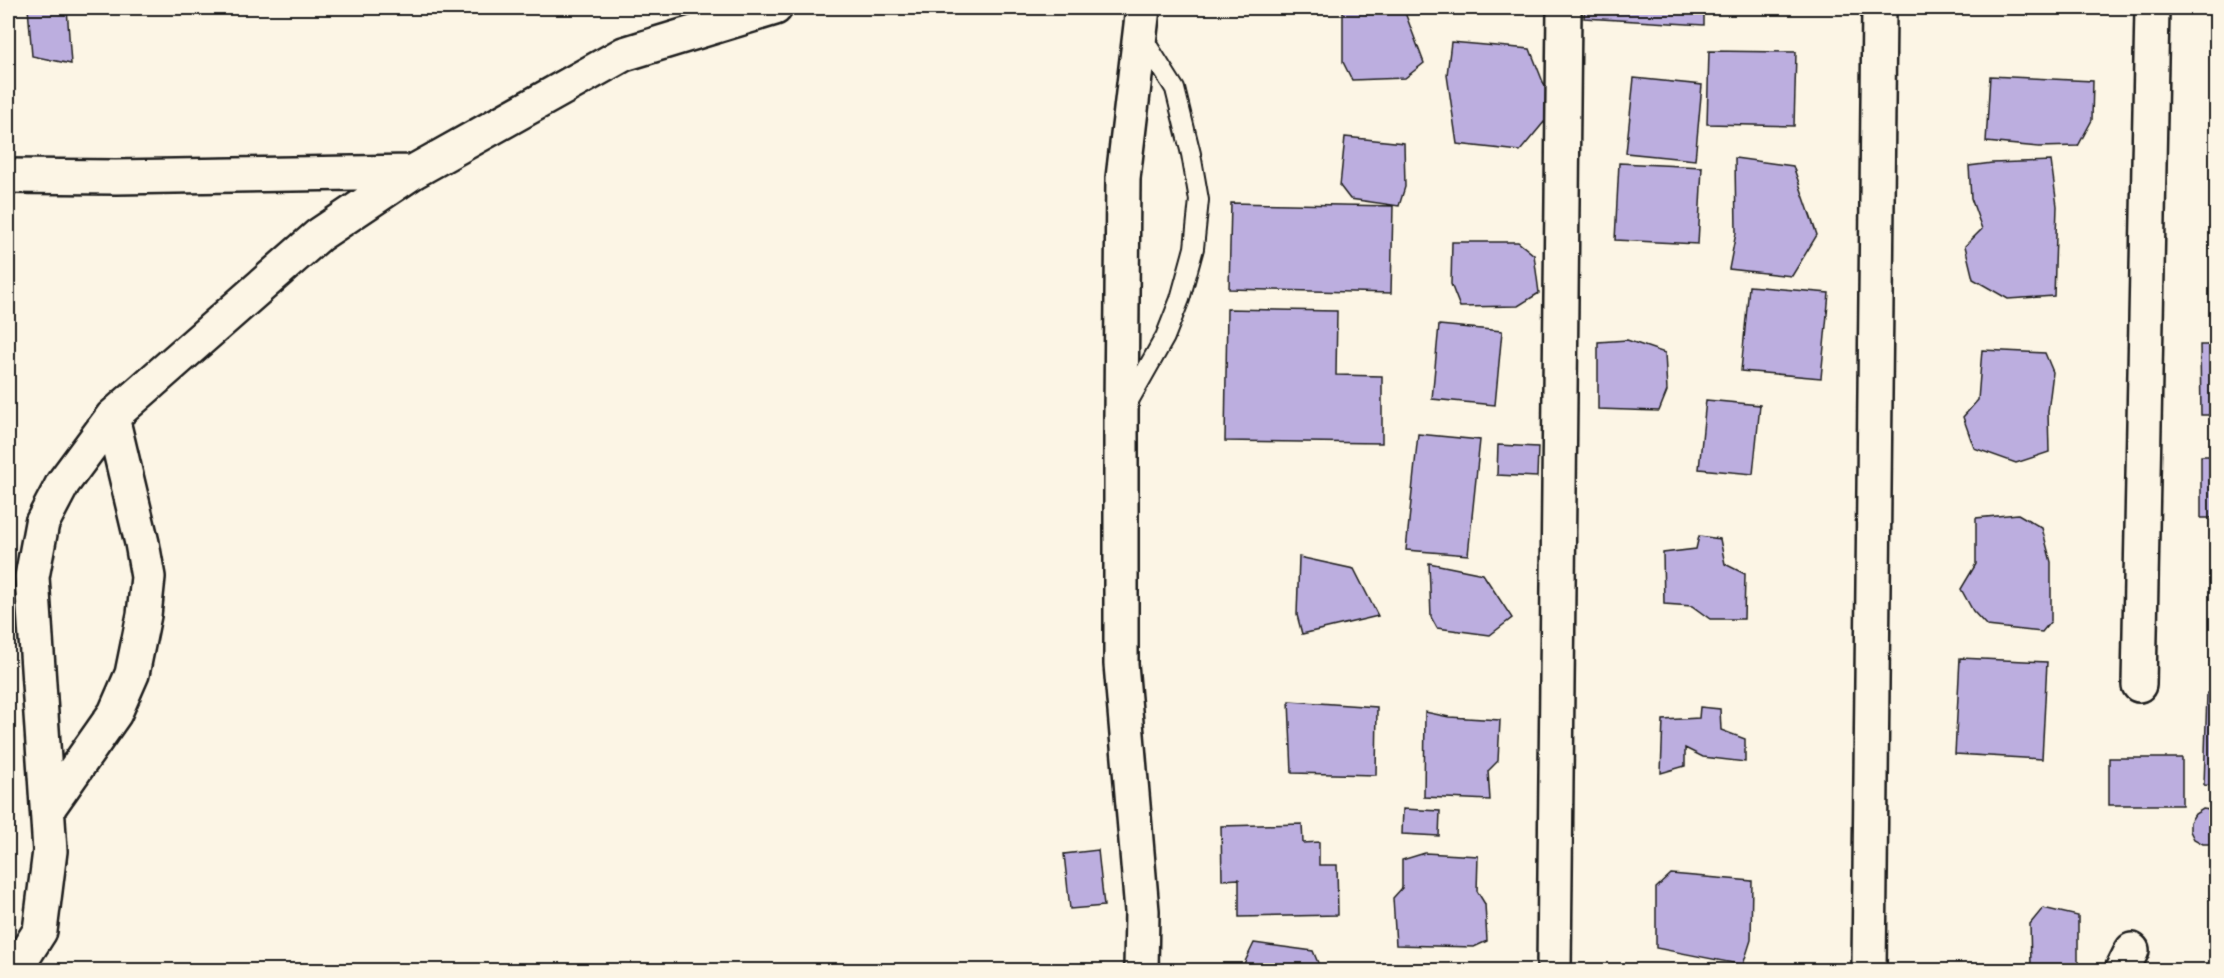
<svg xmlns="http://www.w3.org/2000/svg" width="2224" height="978" font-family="'Balsamiq Sans',sans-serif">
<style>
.building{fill:#bcaedf;stroke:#1c1c1c;stroke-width:1.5}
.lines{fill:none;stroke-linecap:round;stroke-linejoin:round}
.service-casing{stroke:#1c1c1c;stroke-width:22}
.minor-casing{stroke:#1c1c1c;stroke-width:38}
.service{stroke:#fcf5e5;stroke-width:18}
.minor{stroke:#fcf5e5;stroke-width:33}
</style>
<rect width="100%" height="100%" fill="#fcf5e5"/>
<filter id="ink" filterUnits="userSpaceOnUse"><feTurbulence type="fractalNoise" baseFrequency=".0167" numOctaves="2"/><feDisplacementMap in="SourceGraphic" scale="12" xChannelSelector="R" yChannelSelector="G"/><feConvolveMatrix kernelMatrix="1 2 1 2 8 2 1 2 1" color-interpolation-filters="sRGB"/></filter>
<g filter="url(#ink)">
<path class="building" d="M28,8H67L71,64L32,56Z
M1343,8L1404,10L1424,63L1405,78L1352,80L1343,62Z
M1585,8H1704V25L1584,18Z
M1451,42L1530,49L1554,110L1520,151L1457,144L1447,75Z
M1709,51L1796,52L1794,126L1707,124Z
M1990,76L2093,81L2092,120L2078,146L2039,147L1986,142Z
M1634,78L1702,85L1695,160L1626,153Z
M1345,137L1404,143L1405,187L1399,206L1350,199L1340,186Z
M1735,158L1793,166L1817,235L1792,276L1729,269L1736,233Z
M2051,161L2057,206L2054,296L2008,299L1973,279L1965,246L1982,229L1971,198L1969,166L1992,163Z
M1619,163L1702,167L1698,244L1615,240Z
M1231,203L1393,206L1391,293L1229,289Z
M1452,242H1518L1534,255L1539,293L1518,306L1460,307L1451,284Z
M1749,286L1829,293L1821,378L1741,371Z
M1227,309L1337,311L1336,375L1382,376V443L1225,441Z
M1439,325L1502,331L1495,405L1432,399Z
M1627,340L1665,353L1667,391L1659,411L1598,409V342Z
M2200,345H2216V415H2201Z
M1982,350L2045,353L2053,372L2048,412L2049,452L2016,463L1974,448L1963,417L1978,400Z
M1706,400L1760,405L1753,474L1699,469Z
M1418,434L1480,440L1468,555L1406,550Z
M1498,445L1538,447L1537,477L1497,475Z
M2201,456H2216V518H2201Z
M2018,514L2042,528L2051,562V621L2042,632L1987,626L1973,611L1961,589L1976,564V518Z
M1699,536L1720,539L1725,564L1745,574L1744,619H1710L1692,606L1664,604L1663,553L1696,549Z
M1299,557L1354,569L1378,616L1302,634L1297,615Z
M1429,563L1483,574L1512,618L1490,635L1437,628L1431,617Z
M1960,658L2047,662L2042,759L1955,754Z
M2207,693H2216V786L2204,785Z
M1289,701L1377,707L1376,775L1292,773Z
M1700,707L1720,709L1721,730L1745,739V762L1703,757L1685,748V766L1661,773L1663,720L1699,718Z
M1425,712L1449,717L1500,720L1498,761L1488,771L1490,800L1424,797Z
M2109,758H2182V805H2109Z
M1403,809L1440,811L1439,836L1402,834Z
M2203,809L2216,811V842L2212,844H2203L2194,839L2190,831V822L2195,814Z
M1302,824L1303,843L1319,842V865H1337L1338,915L1239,917V879L1222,880L1221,826Z
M2215,845H2216V928H2212Z
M1098,850L1104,906L1070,909L1064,854Z
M1425,853L1478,856L1477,891L1485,904L1487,941L1474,947L1396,945L1393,898L1402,888V860Z
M1671,874L1752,881L1751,940L1743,965L1656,948V888Z
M2043,908L2078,916V970H2016V967L2031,966L2030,924Z
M1254,943L1313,951L1321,970H1241Z"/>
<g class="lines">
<defs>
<path id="service" d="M1126,406L1165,337L1180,299L1194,248L1199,200L1191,154L1175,89L1141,35"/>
<path id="minor" d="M8,176L116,177L413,172
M2139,685L2152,8
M49,807L115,713L132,674L144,615L148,577L142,543L112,417
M15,970L40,931L50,851L32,577L42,523L63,483L112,417L319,235L413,172L624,54L775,8
M1141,970L1142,911L1121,664V415L1123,178L1143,8
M1554,970L1564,8
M1869,970L1879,8
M2122,970L2132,950"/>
</defs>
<use href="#service" class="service-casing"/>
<use href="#minor" class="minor-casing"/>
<use href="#service" class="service"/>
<use href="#minor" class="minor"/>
</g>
</g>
<rect width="2224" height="978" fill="none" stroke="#fcf5e5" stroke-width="30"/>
<rect x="15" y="15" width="2194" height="948" fill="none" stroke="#1c1c1c" stroke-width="2" filter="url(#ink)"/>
</svg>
